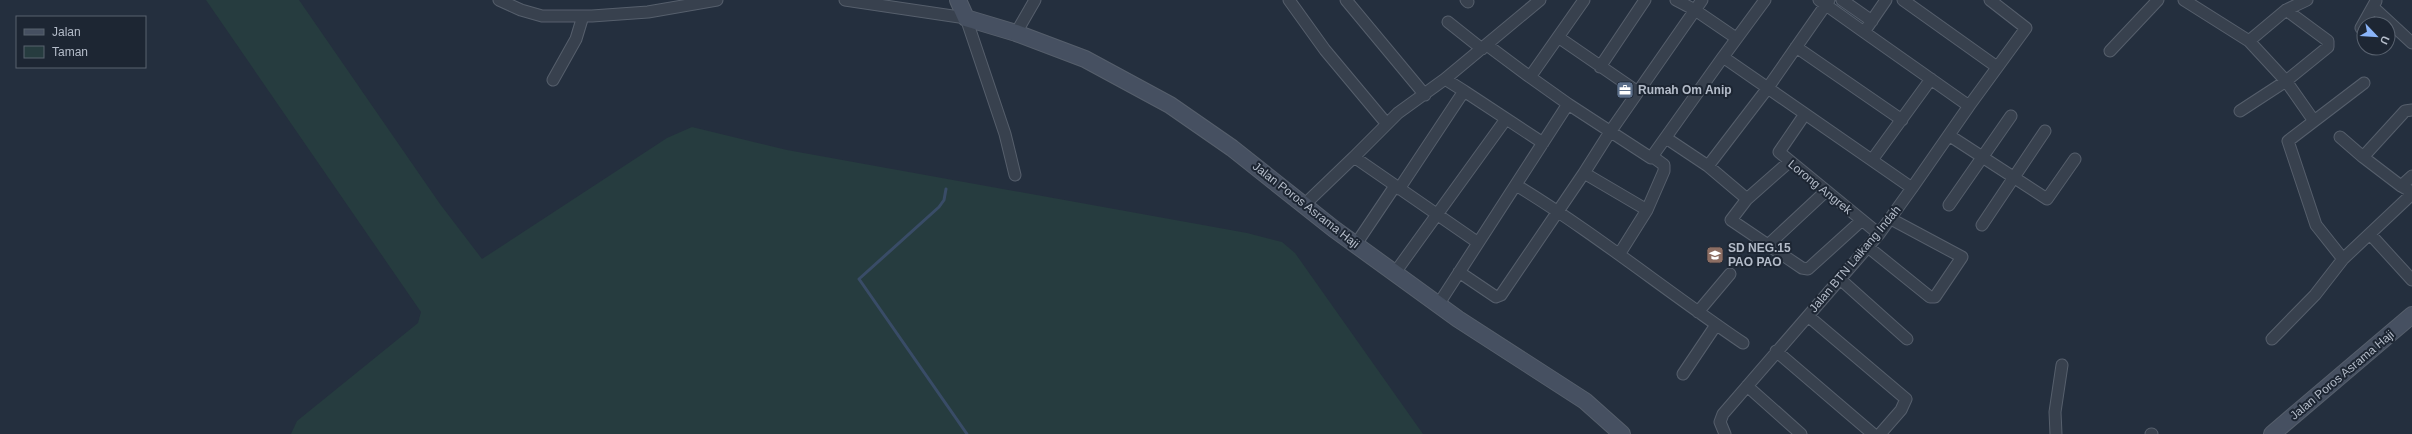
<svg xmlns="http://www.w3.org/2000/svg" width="2412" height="434" font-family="Helvetica,sans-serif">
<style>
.green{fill:#263c3f}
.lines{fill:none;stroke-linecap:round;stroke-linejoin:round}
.stream{stroke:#394c67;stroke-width:3}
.street-casing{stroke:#565f6c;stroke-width:13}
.secondary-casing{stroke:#565f6c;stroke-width:18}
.street{stroke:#38414e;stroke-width:11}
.secondary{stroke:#465061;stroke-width:16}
.labels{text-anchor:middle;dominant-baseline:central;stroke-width:4;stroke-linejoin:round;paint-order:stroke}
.poi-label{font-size:12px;font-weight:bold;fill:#b4bcc9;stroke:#1d2633;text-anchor:start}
.street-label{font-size:12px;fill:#b4bcc9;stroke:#1d2633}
</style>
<rect width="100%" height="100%" fill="#242f3e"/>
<path class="green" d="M206,0H299L440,204L482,259L667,138L692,127L787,150L1247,233L1282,242L1295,253L1423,434H291L297,421L418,323L421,312Z"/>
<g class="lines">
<path class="stream" d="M946,189L944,200L939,207L859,279L967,434"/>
<defs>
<path id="street" d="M499,0L521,10L542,16H592L648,12L717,0
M845,0L966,18L1005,134L1015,175
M1289,0L1325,50L1386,123
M1346,0L1425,95
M1466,0L1468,2
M1676,0L1695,10L1736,38
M1819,0L1864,32
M1842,0L1872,21
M1886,0L1864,32L1969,106L1912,188
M1903,0L1997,67
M2184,0L2249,41L2286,81L2314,121
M2373,7L2412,43
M1448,22L1482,49
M2361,28L2376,1
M1016,33L1035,0
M1558,37L1638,92
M2249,41L2286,10L2307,0
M1487,45L1530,77
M1796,47L1902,120
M2110,51L2158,0
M1600,67L1645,0
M1445,79L1464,91
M553,80L576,39L583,16
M1568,104L1530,77L1584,0
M1969,106L2026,28L1990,0
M2412,110L2405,111L2363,157L2401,186L2412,192
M2240,111L2286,81L2328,47V41L2286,10
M1805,114L1779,152L1879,234
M1950,136L2047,199L2075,159
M2340,137L2363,157
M1666,138L1708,166L1747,199L1731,220L1802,268L1808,269L1861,221
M1872,160L1931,79
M1708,166L1767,89L1829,0
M1516,185C1595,233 1666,291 1743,343
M2401,186L2412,176
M1399,189L1464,91L1543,143
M1747,199L1789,162
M1949,205L2011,116
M1303,206L1354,157
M1647,210L1584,173L1610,132L1702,0
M1982,225L2045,131
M2370,234L2412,280
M1477,242L1354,157L1398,113L1445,79L1540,0
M1356,244L1395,186
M1768,245L1826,191
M1868,247L1930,297H1935L1962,257L1891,219
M1620,253L1647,210L1664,171V165L1653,157
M2343,259L2316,225L2288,141L2364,83
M1459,272L1496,297L1501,295L1584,173
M1394,274L1506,119
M1840,279L1907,339
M1438,305L1568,104L1651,158L1723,57
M1698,312L1730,274
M1808,316L1906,399L1901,410L1880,434
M2272,339L2315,295L2343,259L2412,194
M1776,351L1873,434
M1683,374L1716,325
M1747,386L1801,434
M1725,434L1720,422L1723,414L1879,234L1912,188L1723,57L1765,0
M2056,434L2055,412L2062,365
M2151,434H2152"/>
<path id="secondary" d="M958,0L966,18L1016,33L1085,59L1170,105L1232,148L1334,229L1458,319L1585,401L1622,434
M2272,434L2412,315"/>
</defs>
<use href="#street" class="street-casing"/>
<use href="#secondary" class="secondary-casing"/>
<use href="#street" class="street"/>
<use href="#secondary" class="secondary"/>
</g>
<defs>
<symbol id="office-square" viewBox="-11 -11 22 22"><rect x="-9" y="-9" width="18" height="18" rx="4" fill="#5c6f8a" stroke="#1d2633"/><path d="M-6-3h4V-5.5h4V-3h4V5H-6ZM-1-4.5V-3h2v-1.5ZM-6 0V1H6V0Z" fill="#fff"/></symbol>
<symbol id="school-square" viewBox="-11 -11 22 22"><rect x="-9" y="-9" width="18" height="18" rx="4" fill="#8d6e63" stroke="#1d2633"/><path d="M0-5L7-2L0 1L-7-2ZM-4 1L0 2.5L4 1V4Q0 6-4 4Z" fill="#fff"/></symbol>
</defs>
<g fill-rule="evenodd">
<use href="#office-square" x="1615" y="80" width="20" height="20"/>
<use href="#school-square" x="1705" y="245" width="20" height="20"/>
</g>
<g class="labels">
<g class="poi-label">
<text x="1638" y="90">Rumah Om Anip</text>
<text x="1728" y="248">SD NEG.15<tspan x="1728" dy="14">PAO PAO</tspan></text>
</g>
<g class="street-label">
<text transform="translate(1820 187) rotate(39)">Lorong Angrek</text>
<text transform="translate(1306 205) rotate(38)">Jalan Poros Asrama Haji</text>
<text transform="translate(1855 259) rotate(-50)">Jalan BTN Laikang Indah</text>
<text transform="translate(2342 375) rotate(-40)">Jalan Poros Asrama Haji</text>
</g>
</g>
<rect x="16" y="16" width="130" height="52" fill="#1d2633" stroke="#59626f"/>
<rect x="24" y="29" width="20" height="6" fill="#465061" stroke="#59626f"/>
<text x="52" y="36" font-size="12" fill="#b4bcc9">Jalan</text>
<rect x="24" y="46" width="20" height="12" fill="#263c3f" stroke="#59626f"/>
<text x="52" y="56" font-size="12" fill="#b4bcc9">Taman</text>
<g transform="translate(2376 36) rotate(115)"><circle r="19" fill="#1d2633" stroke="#59626f"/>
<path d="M0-3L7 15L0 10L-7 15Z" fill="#8ab4f8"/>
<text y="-6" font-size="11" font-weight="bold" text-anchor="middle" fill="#b4bcc9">U</text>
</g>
</svg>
